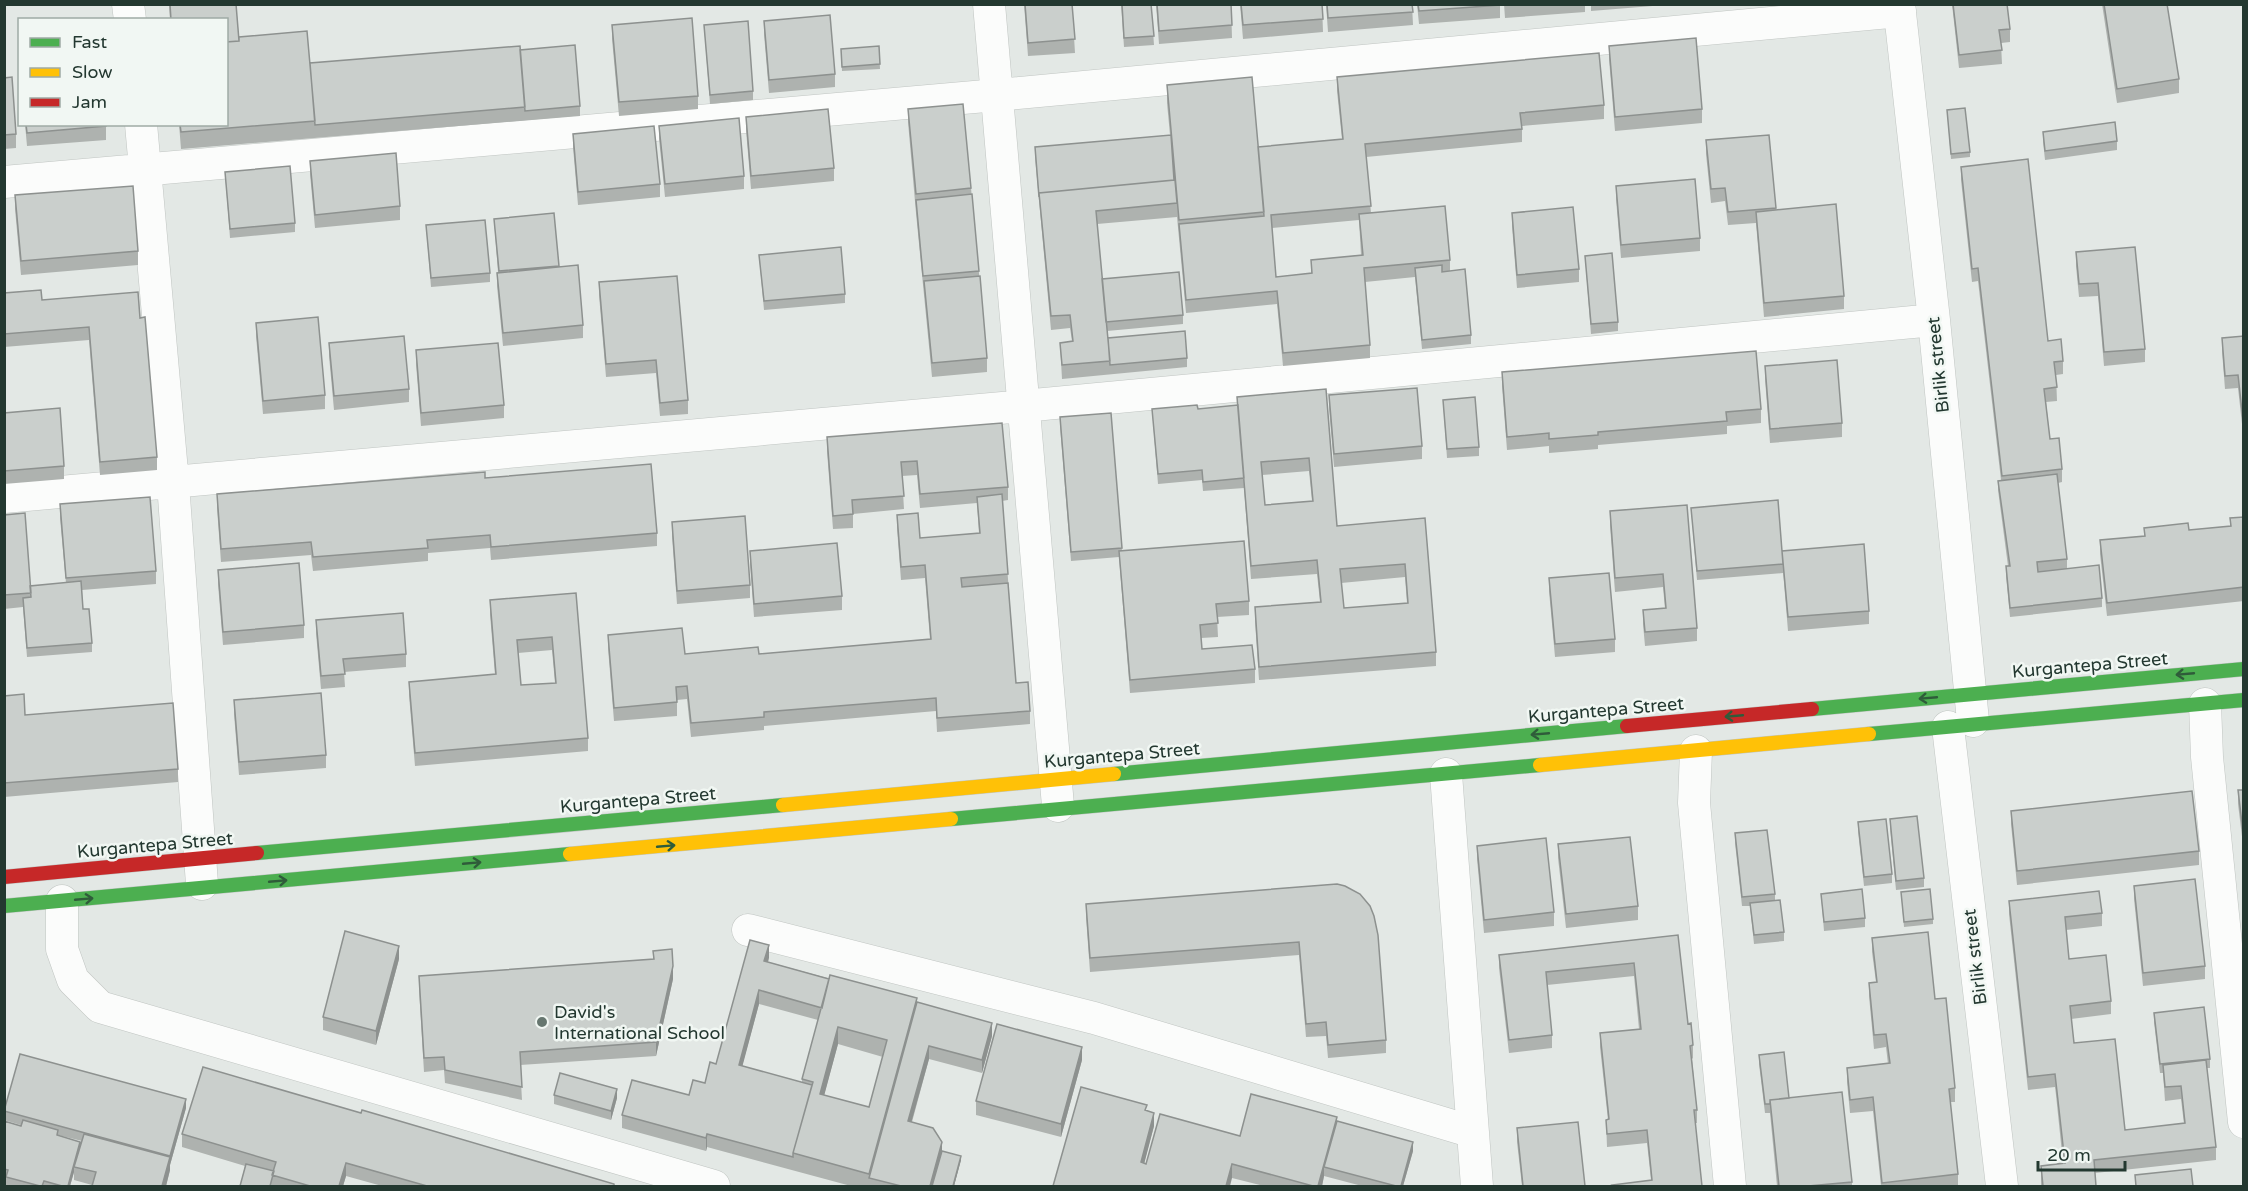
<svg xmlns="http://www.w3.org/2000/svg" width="2248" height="1191" font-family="'Varela Round',sans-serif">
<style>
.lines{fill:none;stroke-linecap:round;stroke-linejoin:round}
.street-casing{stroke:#c0c5c2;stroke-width:33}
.fast-casing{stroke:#bfc5c2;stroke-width:15}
.slow-casing{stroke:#bfc5c2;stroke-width:15}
.jam-casing{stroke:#bfc5c2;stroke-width:15}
.street{stroke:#fbfcfb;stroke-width:32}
.fast{stroke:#4caf50;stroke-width:14}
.slow{stroke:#ffc107;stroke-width:14}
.jam{stroke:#c62828;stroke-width:14}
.wall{fill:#aeb2af;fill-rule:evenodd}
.shaded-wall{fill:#8d918f}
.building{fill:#cacfcc;stroke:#8d918f;stroke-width:1.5;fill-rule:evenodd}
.oneway{stroke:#2f5c3a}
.poi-dot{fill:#66766f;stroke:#f1f7f3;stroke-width:2}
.labels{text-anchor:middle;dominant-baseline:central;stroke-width:5;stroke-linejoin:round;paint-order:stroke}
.street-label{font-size:18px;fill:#233830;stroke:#f1f7f3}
.poi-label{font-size:18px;fill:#233830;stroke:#f1f7f3;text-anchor:start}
</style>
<rect width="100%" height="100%" fill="#e3e8e5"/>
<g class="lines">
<defs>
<path id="street" d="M128,4L130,20
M989,4L1058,806
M1899,4L1934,320L1973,721
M141,124L173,483L202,884
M4,182L997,95L1900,11
M4,497L1023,406L1934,320
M2205,704L2207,757L2244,1122
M1948,727L2002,1186
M1696,751L1694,803L1730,1186
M1446,774L1477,1186
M62,901V949L73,980L100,1007L714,1186
M748,930L1094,1018L1473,1132"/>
<path id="fast" d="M1812,709L2244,669
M1869,734L2244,700
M1114,774L1627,726
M951,819L1540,765
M257,853L783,805
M4,906L570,854"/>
<path id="slow" d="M1540,765L1869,734
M783,805L1114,774
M570,854L951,819"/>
<path id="jam" d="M1627,726L1812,709
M4,877L257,853"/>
</defs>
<use href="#street" class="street-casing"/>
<use href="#fast" class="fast-casing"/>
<use href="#slow" class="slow-casing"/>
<use href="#jam" class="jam-casing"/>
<use href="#street" class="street"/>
<use href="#fast" class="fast"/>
<use href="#slow" class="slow"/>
<use href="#jam" class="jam"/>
</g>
<path class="wall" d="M169,4H236L239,38L310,63L520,50L580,106V116L181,149L179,124H226V20H170Z
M1024,4H1072L1075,53L1028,56Z
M1121,4H1151L1154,45L1124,47Z
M1156,4H1231L1232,38L1159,44Z
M1240,4H1322L1323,32L1243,39Z
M1326,4H1412L1413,25L1328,32Z
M1417,4H1500V18L1419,24Z
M1504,4H1585V12L1505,18Z
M1591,4H1677L1591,11Z
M1952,4H2007L2010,29V42L2001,43L2002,64L1959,68Z
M2102,4H2167L2179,79V93L2117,103Z
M764,21L835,74V87L769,93L764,34Z
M612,25L698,96V109L619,116L612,39Z
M704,25L753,91V100L710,104Z
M879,46L880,69L842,71L841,49Z
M1609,46L1702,109V123L1615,131L1609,59Z
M1337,77L1604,105V119L1522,126V142L1366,157L1371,213L1450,260V271L1471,335V344L1422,349L1415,277L1365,282L1370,345V358L1283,366L1277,304L1186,313L1177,217L1097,224L1102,279L1183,315V324L1107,331L1108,338L1187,358V367L1062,379L1060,343L1072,341L1070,328L1051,330L1035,157V147L1170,135L1167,103V85L1258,147L1342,139L1337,91ZM1359,220L1361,255L1311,260V274L1276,277L1272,228Z
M4,78L16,134V148L4,149Z
M908,109L971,188L987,358V372L932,377L916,213L908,122Z
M1947,110L1970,152V157L1951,159Z
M746,117L834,168V181L751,189L746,130Z
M25,124H106V140L27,146Z
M659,126L744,176V189L665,197L659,139Z
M2043,132L2117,141V150L2045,160L2043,141Z
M573,134L660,184V197L578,205L573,147Z
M1769,135L1776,210L1844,296V309L1764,317L1756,223L1728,225L1725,201L1711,203L1706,154V140Z
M310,161L400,206V220L315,228L310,174Z
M1961,167L2048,341L2063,361V374L2056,375L2057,401L2046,402L2050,439L2062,469V482L2058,483L2067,559V568L2102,598V607L2010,617L2006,576V566H2008L1998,490V481L2001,480L1978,281L1972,282L1961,180Z
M225,172L295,223V232L230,238Z
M1616,186L1700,238V251L1621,258L1616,199Z
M15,195L138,251V265L21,275L15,209Z
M554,213L559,267L583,325V338L503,346L497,286V273L498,272L494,219Z
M1512,213L1579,269V282L1517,288L1512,226Z
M426,225L490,273V282L431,287Z
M2076,252L2145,349V362L2104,366L2098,296L2079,297L2076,266Z
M759,255L845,294V303L764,310Z
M1585,256L1618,322V331L1591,334Z
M599,282L688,400V414L660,416L656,373L606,377L599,295Z
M4,293L140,318L157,457V470L100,475L89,340L4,347Z
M256,323L325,395V409L263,414L256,336Z
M2244,336V442L2238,388L2225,389L2222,351V338Z
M329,343L409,389V402L334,410L329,356Z
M416,350L504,405V418L421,426L416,364Z
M1765,366L1842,423V437L1770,443L1765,379Z
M1502,372L1761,409V423L1727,426V434L1598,445V449L1549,453V446L1507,450L1502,386Z
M1326,389L1337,526L1425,518L1436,652V666L1259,680L1255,621V607L1320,602L1317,574L1251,579L1244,488L1203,491L1202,480L1158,484L1152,409H1198L1237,405V397ZM1309,471L1312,501L1265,505L1262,475ZM1405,577L1407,603L1344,608L1341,583Z
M1329,395L1422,446V459L1334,467L1329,408Z
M1443,400L1479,447V456L1447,458Z
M4,413L64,466V479L4,484Z
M1111,413L1122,551L1249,601V615L1217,617L1218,637L1201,638L1202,649L1255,669V683L1130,693L1119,557L1071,561L1060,426V417Z
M1002,423L1008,487V500L1002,501L1016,683L1030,711V724L937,732L936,711L764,726V730L691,737L687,699L677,700V716L614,721L608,648V635L685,654H759L930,639L925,578L901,580L897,528V515L920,538L979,533L977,503L920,508L917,475L902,476L904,509L853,514V528L833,529L827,451V437Z
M485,478L657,533V546L491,560L490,548L428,553V561L313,571L311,555L221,562L217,508V494Z
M60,504L156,571V584L82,590L83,609L92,643V652L27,657L23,607L4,609V515L30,586L66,583L60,518Z
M1687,505L1697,628V641L1645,646L1643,624V610L1665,609L1663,587L1615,592L1610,525V511Z
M1691,508L1782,557L1869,611V624L1788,631L1783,571V573L1697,580Z
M2244,517V601L2107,616L2100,554V540L2144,536V528L2189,530L2230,526V518Z
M672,522L750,585V598L677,604L672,536Z
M750,551L842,596V610L754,617L750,564Z
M218,570L304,625V638L223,645L218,584Z
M1549,578L1615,639V652L1555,657L1549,591Z
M576,593L588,738V751L415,766L409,695V682L495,675L490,614V600ZM552,650L555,683L521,685L518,653Z
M316,620L406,654V667L344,672L345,687L321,689L316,633Z
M4,696L25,715L178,769V782L4,797Z
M234,700L326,755V768L239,775L234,714Z
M2238,790H2244V853L2238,804Z
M2011,811L2199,851V865L2017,885L2011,824Z
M1890,819L1924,878V887L1896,890L1890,828Z
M1858,822L1892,874V883L1864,886L1858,831Z
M1735,833L1775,894V900L1784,932V941L1754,944L1750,906H1742L1735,843Z
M1558,844L1638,906V920L1566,928L1558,858Z
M1477,846L1554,912V926L1484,933L1477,859Z
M1337,884L1386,1040V1053L1328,1058L1326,1036L1306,1037L1299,955L1090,972L1086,917V904Z
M2134,886L2205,966V979L2143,986L2134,899Z
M1901,892L1933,919V924L1904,927Z
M1821,894L1865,918V927L1824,931Z
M2009,901L2102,913V926L2066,930L2069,959L2111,1001V1014L2071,1019L2074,1043L2125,1130L2184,1124L2181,1099L2165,1101L2163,1073H2160L2154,1022V1013L2210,1059V1068H2207L2216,1147V1160L2095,1173L2096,1186H2041V1166L2063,1163L2056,1095L2055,1087L2028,1090L2009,914Z
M1678,935L1688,1024L1693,1045V1058L1692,1059L1697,1110V1123H1695L1702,1186L1651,1180L1647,1143L1607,1147L1606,1120H1608L1600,1047V1033L1639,1029L1634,976L1547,985L1552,1035V1048L1509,1053L1499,968V955Z
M1872,938L1935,999L1955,1088V1102H1950L1958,1174V1186H1881L1873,1111L1850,1113L1847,1082V1068L1888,1064L1886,1047L1874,1049L1869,996V983L1876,982L1872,952Z
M653,951L673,979L656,1056L520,1065L522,1100L445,1083L444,1070L424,1072L419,989V976L653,959Z
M769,958L768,962L917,1002L992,1036L982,1073L929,1059L912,1122L942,1151L961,1160L954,1186H851L707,1147L706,1151L622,1128V1115L689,1095L705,1083L716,1064ZM759,1004L818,1020L802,1079V1083L742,1066ZM838,1044L883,1057L869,1107L824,1095Z
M399,959L376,1045L323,1030V1017Z
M1759,1055L1789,1098L1852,1182V1186H1777L1770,1113H1765L1759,1064Z
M1082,1060L1061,1137L976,1115V1101Z
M554,1095L617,1098L611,1120L554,1104Z
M186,1108L170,1165V1170L166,1186H92V1185L74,1180V1172L70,1186H6V1178H4V1121L21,1126V1125L4,1120V1111ZM58,1135L82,1141L80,1145Z
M1147,1111L1154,1126L1144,1163L1146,1164L1240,1136L1337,1121L1413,1151L1403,1186H1362L1324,1176L1322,1186H1264L1232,1178L1053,1186Z
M1517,1128L1585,1186H1522L1517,1142Z
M182,1134L614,1186H382L346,1176L343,1186H240L245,1166L182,1147Z"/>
<path class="shaded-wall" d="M769,945V958L764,974V961Z
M399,946V959L376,1045V1031Z
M673,966V979L656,1056V1042Z
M759,990V1004L739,1079V1065Z
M917,998V1016L869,1178V1174Z
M992,1023V1036L982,1073V1060Z
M838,1027V1044L820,1111V1094Z
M929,1046V1059L908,1134V1121Z
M1082,1047V1060L1061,1137V1124Z
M617,1089V1098L611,1120V1111Z
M186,1099V1108L170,1165V1156Z
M1154,1113V1126L1141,1176V1162Z
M1337,1117V1131L1324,1167V1176L1322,1186H1318Z
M707,1134V1147L706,1151V1138Z
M80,1142V1151L74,1167V1172L70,1186H68Z
M942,1142V1156L934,1186H930Z
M1413,1142V1151L1403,1186H1401Z
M961,1156V1160L954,1186H953Z
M170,1157V1170L166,1186H162Z
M346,1163V1176L343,1186H339Z
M1232,1164V1178L1230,1186H1226Z"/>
<path class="building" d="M170,4H236L239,41L226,42V20H171Z
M1025,4H1072L1075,39L1028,43Z
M1122,4H1151L1154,36L1124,38Z
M1157,4H1231L1232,25L1159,31Z
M1241,4H1322L1323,19L1243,25Z
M1327,4H1412L1413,12L1328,18Z
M1418,4H1500V5L1419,11Z
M1953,4H2007L2010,29L1999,30L2002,50L1959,55Z
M2104,4H2167L2179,79L2117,89Z
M830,15L835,74L769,80L764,21Z
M692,18L698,96L619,102L612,25Z
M748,21L753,91L710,95L704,25Z
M307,31L315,121L181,132L180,124H226V42L239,41V37Z
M1696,38L1702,109L1615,117L1609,46Z
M575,45L580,106L525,111L520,50Z
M520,46L525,107L315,125L310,63Z
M879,46L880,64L842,67L841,49Z
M1599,53L1604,105L1520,113L1522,129L1365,144L1371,206L1271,215L1276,277L1312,273L1311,260L1363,255L1359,214L1445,206L1450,260L1364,268L1370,345L1283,353L1277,291L1186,300L1179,224L1264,216L1258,147L1343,139L1337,77Z
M12,77L16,134L4,135V78Z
M1252,77L1264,212L1179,220L1167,85Z
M963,104L971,188L916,194L908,109Z
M1965,108L1970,152L1951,154L1947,110Z
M828,109L834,168L751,176L746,117Z
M739,118L744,176L665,184L659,126Z
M2115,122L2117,141L2045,151L2043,132Z
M26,124H106V126L27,133Z
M654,126L660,184L578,192L573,134Z
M1171,135L1174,180L1039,193V197L1035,147Z
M1769,135L1776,208L1728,212L1725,188L1711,189L1706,140Z
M396,153L400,206L315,215L310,161Z
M2028,159L2048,341L2061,339L2063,361L2054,362L2057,387L2044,389L2050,439L2059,438L2062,469L2002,476L1978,268L1972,269L1961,167Z
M290,166L295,223L230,229L225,172Z
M1695,179L1700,238L1621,245L1616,186Z
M1175,180L1177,203L1096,211L1110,361L1062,365L1060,343L1073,341L1070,315L1051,316L1039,193Z
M133,186L138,251L21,261L15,195Z
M972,194L979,271L923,276L916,200Z
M1836,204L1844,296L1764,303L1756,212Z
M1573,207L1579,269L1517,275L1512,213Z
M554,213L559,266L499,271L494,219Z
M485,220L490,273L431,278L426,225Z
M841,247L845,294L764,301L759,255Z
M2135,247L2145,349L2104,352L2098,283L2079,284L2076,252Z
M1612,253L1618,322L1591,324L1585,256Z
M578,265L583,325L503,333L497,273Z
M1442,265V272L1465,269L1471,335L1422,340L1415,268Z
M1179,272L1183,315L1106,322L1102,279Z
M677,276L688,400L660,403L656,360L606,364L599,282Z
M980,276L987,358L932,363L924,281Z
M41,290L42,300L138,292L140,318L145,317L157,457L100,462L89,327L4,334V293Z
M318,317L325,395L263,401L256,323Z
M1185,331L1187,358L1110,365L1108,338Z
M404,336L409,389L334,396L329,343Z
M2244,336V429L2238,375L2225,376L2222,338Z
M498,343L504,405L421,413L416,350Z
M1756,351L1761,409L1726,412L1727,421L1598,432V435L1549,439V433L1507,437L1502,372Z
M1837,360L1842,423L1770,429L1765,366Z
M1417,388L1422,446L1334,454L1329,395Z
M1326,389L1337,526L1425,518L1436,652L1259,667L1255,607L1321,602L1317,560L1251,566L1237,397ZM1309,458L1313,501L1265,505L1261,462ZM1405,564L1408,603L1344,608L1340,569Z
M1475,397L1479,447L1447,449L1443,400Z
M1197,405L1198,409L1238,405L1244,478L1203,482L1202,470L1158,474L1152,409Z
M60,408L64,466L4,471V413Z
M1111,413L1122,548L1071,552L1060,417Z
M1002,423L1008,487L920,494L917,461L901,462L904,496L852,500L853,514L833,516L827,437Z
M651,464L657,533L491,547L490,535L427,540L428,548L313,557L311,542L221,549L217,494L485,472V478Z
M2057,474L2067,559L2037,562L2038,572L2099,565L2102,598L2010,608L2006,566H2010L1998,481Z
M1002,494L1008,574L961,578L962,587L1008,583L1016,683L1028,682L1030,711L937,718L936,698L764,712V717L691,723L687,686L676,687L677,702L614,708L608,635L682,628L685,654L758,647L759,654L931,639L925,565L901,567L897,515L918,513L920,538L980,533L977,497Z
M150,497L156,571L66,578L60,504Z
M1778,500L1783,564L1697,571L1691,508Z
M1687,505L1697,628L1645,632L1643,610L1666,608L1663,574L1615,578L1610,511Z
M25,513L31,593L4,595V515Z
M745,516L750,585L677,591L672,522Z
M2244,517V587L2107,603L2100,540L2145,536L2144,528L2188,523L2189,530L2231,526L2230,518Z
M1244,541L1249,601L1216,604L1218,623L1200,625L1202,649L1252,645L1255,669L1130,680L1119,551Z
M837,543L842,596L754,604L750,551Z
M1864,544L1869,611L1788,617L1782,551Z
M299,563L304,625L223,632L218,570Z
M1609,573L1615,639L1555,644L1549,578Z
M81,581L83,609H89L92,643L27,648L23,598L31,597L30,586Z
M576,593L588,738L415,753L409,682L496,674L490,600ZM552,637L556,683L521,685L517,640Z
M403,613L406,654L343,659L345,674L321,676L316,620Z
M321,693L326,755L239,762L234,700Z
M24,694L25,715L173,703L178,769L4,783V696Z
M2238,790H2244V840Z
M2192,791L2199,851L2017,871L2011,811Z
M1917,816L1924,878L1896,881L1890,819Z
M1886,819L1892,874L1864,877L1858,822Z
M1767,830L1775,894L1742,897L1735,833Z
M1630,837L1638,906L1566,914L1558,844Z
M1546,838L1554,912L1484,920L1477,846Z
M2195,879L2205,966L2143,973L2134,886Z
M1337,884L1345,886L1360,894L1370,906L1374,916L1378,935L1386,1040L1328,1045L1326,1022L1306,1024L1299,942L1090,958L1086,904Z
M1862,889L1865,918L1824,922L1821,894Z
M1930,889L1933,919L1904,922L1901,892Z
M2099,891L2102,913L2065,917L2069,959L2106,955L2111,1001L2070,1006L2074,1043L2115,1039L2125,1130L2185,1123L2181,1086L2165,1087L2163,1065L2206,1060L2216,1147L2094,1160L2096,1186H2043L2041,1166L2065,1163L2055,1074L2028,1077L2009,901Z
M1780,900L1784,932L1754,935L1750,903Z
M345,931L399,946L376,1031L323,1017Z
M1928,932L1935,999L1946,998L1955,1088L1949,1089L1958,1174L1882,1183L1873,1097L1850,1100L1847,1068L1890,1063L1886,1034L1874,1035L1869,983L1877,982L1872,938Z
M1678,935L1688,1024L1691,1023L1693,1045L1690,1046L1697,1110H1694L1702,1186H1613L1612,1185L1652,1180L1647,1130L1607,1134L1606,1120L1609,1119L1600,1033L1641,1029L1634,963L1546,972L1552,1035L1509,1040L1499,955Z
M750,940L769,945L764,961L829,979L822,1008L759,990L739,1065L812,1085L793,1153V1157L707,1134L706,1138L622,1115L632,1080L689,1095L693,1080L705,1083L710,1062L716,1064Z
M672,949L673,966L656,1042L520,1052L522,1087L445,1070L444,1057L424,1058L419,976L654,959L653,951Z
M830,975L917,998L869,1174L793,1153L813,1082L802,1079ZM838,1027L887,1040L869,1107L820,1094Z
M917,1002L992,1023L982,1060L929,1046L908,1121L933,1128L942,1142L930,1186H901L869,1178Z
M2204,1007L2210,1059L2160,1064L2154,1013Z
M997,1024L1082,1047L1061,1124L976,1101Z
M1784,1052L1789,1098L1770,1100V1104H1765L1759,1055Z
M20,1054L186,1099L170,1156L4,1111Z
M203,1067L361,1113L362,1110L614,1184V1186H427L346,1163L339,1186H310L272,1175L276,1162L182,1134Z
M560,1073L617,1089L611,1111L554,1095Z
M1081,1087L1147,1105L1145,1110L1154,1113L1141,1162L1146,1164L1160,1114L1240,1136L1251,1094L1337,1117L1318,1186H1313L1232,1164L1226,1186H1229H1053Z
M1842,1092L1852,1182L1808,1186H1779L1770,1100Z
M23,1120L58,1130L57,1135L80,1142L68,1186H62L44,1181L42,1186H40L6,1177L8,1170L4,1169V1121L21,1126Z
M1337,1121L1413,1142L1401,1186H1396L1324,1167Z
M1578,1122L1585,1186H1523L1517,1128Z
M84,1134L170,1157L162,1186H92L96,1172L74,1167Z
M942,1151L961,1156L953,1186H932Z
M246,1164L274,1171L270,1186H240Z
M2191,1169L2193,1186H2136L2135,1175Z"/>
<defs><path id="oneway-shaft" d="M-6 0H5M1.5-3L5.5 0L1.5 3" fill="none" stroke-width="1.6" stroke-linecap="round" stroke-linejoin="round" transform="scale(1.5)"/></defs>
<g class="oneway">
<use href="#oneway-shaft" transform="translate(2185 674) rotate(175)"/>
<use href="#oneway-shaft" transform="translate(1928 698) rotate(175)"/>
<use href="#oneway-shaft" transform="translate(1734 716) rotate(175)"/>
<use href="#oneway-shaft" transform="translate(1540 734) rotate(175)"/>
<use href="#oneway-shaft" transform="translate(666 846) rotate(-5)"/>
<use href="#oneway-shaft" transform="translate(472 863) rotate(-5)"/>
<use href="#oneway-shaft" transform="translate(278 881) rotate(-5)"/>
<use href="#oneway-shaft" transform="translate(84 899) rotate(-5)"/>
</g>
<circle class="poi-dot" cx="542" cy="1022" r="6"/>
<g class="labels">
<g class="street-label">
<text transform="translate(1938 365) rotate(-96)">Birlik street</text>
<text transform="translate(2090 665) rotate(-5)">Kurgantepa Street</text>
<text transform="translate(1606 710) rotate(-5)">Kurgantepa Street</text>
<text transform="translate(1122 755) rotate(-5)">Kurgantepa Street</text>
<text transform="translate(638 800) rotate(-5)">Kurgantepa Street</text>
<text transform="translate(155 845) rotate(-5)">Kurgantepa Street</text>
<text transform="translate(1975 957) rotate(-97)">Birlik street</text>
</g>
<g class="poi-label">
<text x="554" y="1012">David's<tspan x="554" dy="21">International School</tspan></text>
</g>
</g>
<rect width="2248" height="1191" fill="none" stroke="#233830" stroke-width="12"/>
<rect x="18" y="18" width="210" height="108" fill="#f1f7f3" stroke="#9faba5" stroke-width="1.5"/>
<rect x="30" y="38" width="30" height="9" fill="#4caf50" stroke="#9faba5" stroke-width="1.5"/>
<text x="72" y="48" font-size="18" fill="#233830">Fast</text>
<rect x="30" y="68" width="30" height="9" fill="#ffc107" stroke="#9faba5" stroke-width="1.5"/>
<text x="72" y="78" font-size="18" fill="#233830">Slow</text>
<rect x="30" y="98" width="30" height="9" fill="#c62828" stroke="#9faba5" stroke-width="1.5"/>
<text x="72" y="108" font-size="18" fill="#233830">Jam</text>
<path d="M2038 1161v9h87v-9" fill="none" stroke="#233830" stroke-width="3"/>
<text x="2047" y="1161" font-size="18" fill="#233830" stroke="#f1f7f3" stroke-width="4.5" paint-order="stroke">20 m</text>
</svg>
